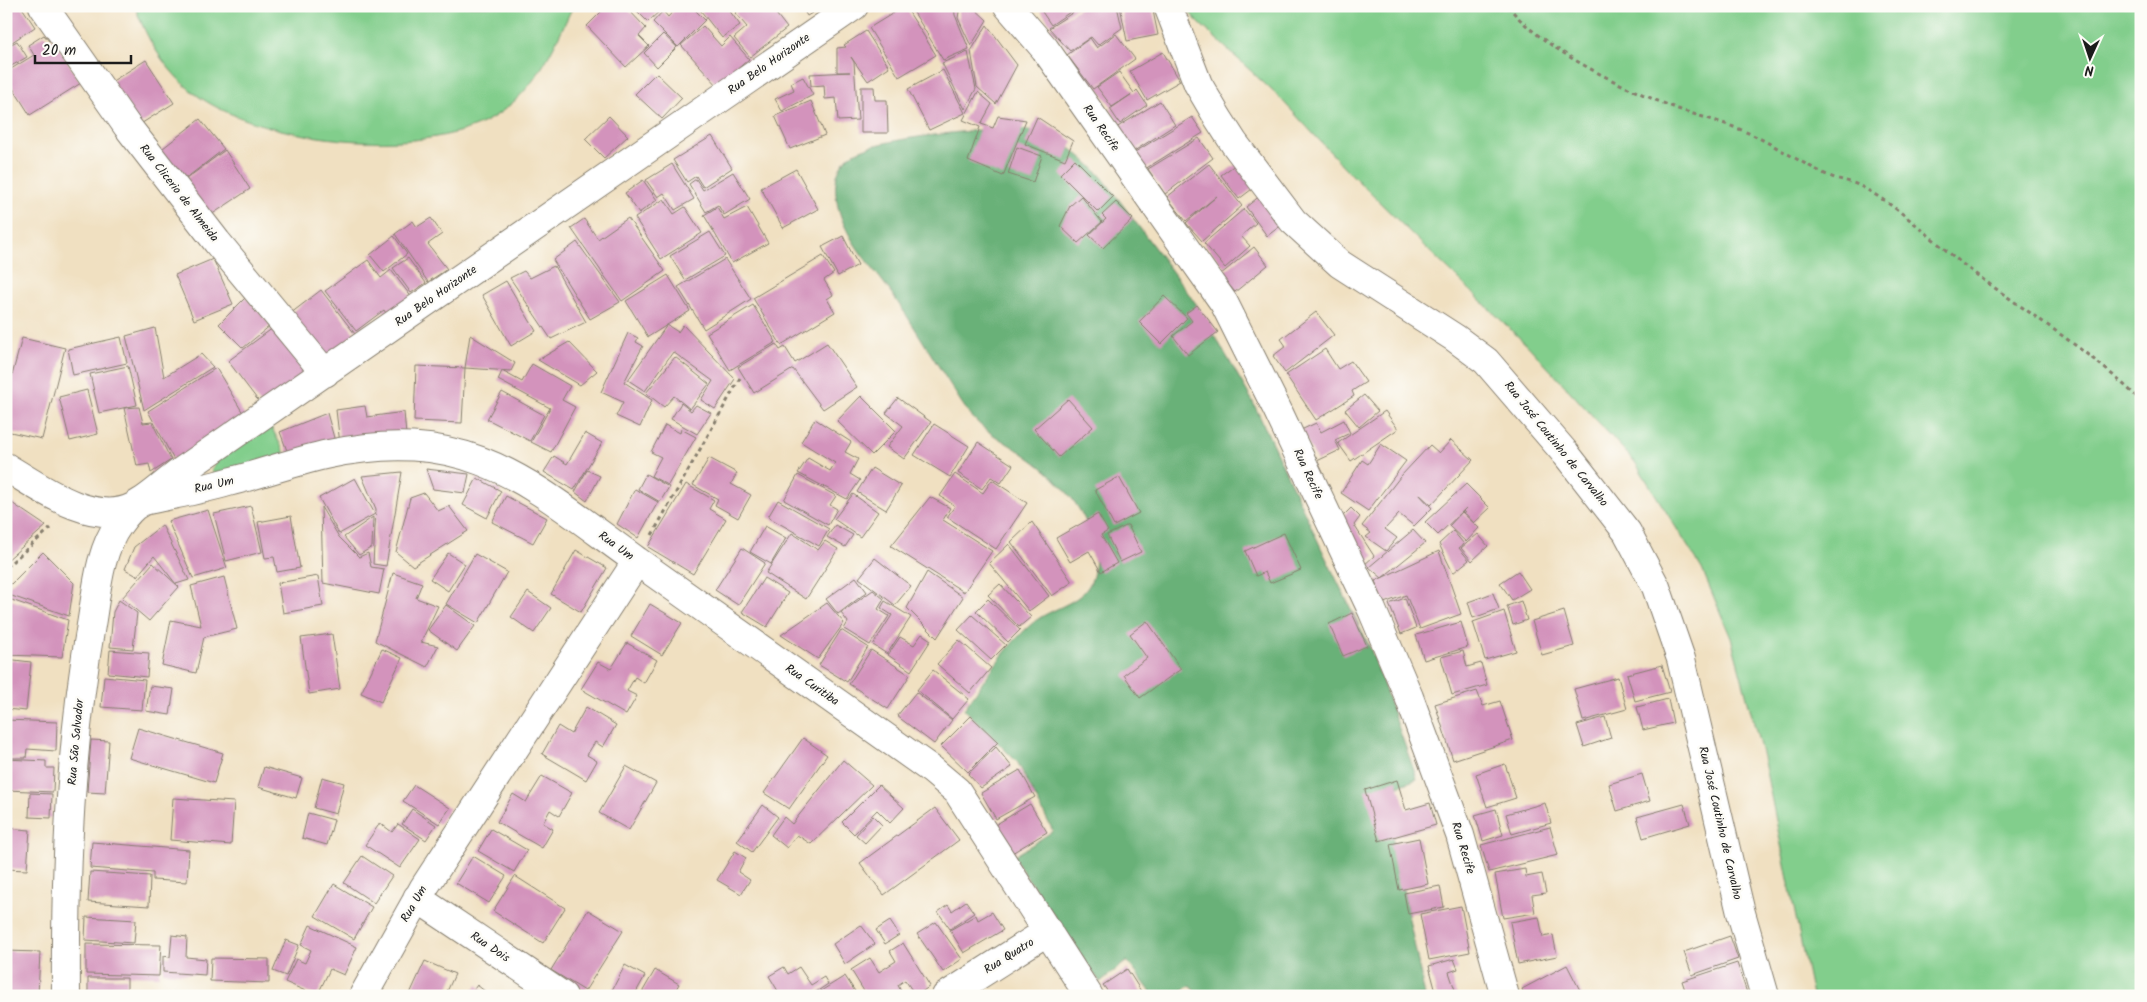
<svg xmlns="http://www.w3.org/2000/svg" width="2147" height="1002" font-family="Kalam,sans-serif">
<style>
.green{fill:#82ce8c;stroke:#4f7554}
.forest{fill:#69b178;stroke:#42664a}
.building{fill:#d393bc}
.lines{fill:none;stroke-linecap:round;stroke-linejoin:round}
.minor-casing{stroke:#867e6e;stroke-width:30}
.path{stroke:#867e6e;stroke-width:3;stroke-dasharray:4 4;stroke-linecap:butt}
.minor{stroke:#fff;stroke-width:28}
.labels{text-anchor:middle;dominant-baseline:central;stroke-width:5;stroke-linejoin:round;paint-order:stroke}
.street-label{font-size:12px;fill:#1c1c1c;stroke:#fdfcf7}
</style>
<rect width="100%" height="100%" fill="#fdfcf7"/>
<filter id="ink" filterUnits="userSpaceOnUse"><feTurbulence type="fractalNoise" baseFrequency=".02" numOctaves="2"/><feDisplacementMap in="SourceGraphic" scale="10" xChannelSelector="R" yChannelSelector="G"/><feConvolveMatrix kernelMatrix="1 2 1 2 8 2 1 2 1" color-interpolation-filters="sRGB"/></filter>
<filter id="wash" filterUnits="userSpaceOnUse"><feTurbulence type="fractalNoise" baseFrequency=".0096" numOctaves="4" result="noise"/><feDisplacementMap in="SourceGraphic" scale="20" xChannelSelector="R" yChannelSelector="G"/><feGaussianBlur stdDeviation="1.12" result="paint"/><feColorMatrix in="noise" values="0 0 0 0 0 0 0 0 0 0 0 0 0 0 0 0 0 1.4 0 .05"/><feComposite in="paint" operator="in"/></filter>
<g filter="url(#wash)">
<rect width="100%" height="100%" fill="#f0e0c1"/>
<path class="green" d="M135,6H573C552,51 536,91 492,118C422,160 257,142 194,93C166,71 146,39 135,6Z
M1184,6H2141V996H1812L1763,757L1731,638L1702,569L1635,462L1529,347L1423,245L1346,169L1280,98L1197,21Z
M266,417L290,463L218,477L211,470L215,464Z"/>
<path class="forest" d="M998,128C1044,127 1071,144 1102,177L1197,305L1252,400L1324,554L1371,650L1417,779L1383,792L1425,996H1198L1191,985L1172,996H1154L1127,961L1100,982L1013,857L1053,831L1018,763L964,709C986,679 1008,641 1038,619C1059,605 1090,601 1094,571C1100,523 1064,482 1028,457C1012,445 993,437 978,423C966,412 957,395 948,381C929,352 912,322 892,294C871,264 848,244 838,207C834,189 834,171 847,158C867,138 967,132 998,128Z"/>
<g id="blocks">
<path class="building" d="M16,6H21L35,27L6,46V12Z
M607,6H625L646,28L639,36L649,46L626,67L587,26Z
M632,6H665L648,22Z
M678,6H691L705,20L678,47L653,22L663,11L668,17Z
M697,6H726L740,25L722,38Z
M743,6H770L787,28L750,57L734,38L747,27L735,13Z
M801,6H824L807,16Z
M905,6L936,55L899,77L869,28Z
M910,6H954L955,15L969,49L943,60Z
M960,6H972L987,20L971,46L958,18Z
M1038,6H1079L1051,25Z
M1083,6H1117L1122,28L1098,45L1091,37L1070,51L1049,28Z
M1120,6H1152L1158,35L1127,41Z
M987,25L1017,65L996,104L977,87L971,51Z
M703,26L721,46L730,37L749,59L718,86L681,45Z
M866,31L889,67L868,81L851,57L854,62L858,120L838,121L836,98L825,99L824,85L811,86L810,74L850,72H837V48L846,47L844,45Z
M663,34L677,47L657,67L644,53Z
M1116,34L1135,59L1093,89L1067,55L1090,38L1097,48Z
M44,35L49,41L53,39L81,83L30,115L6,77V72L34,55L28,45Z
M17,41L27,57L6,69V47Z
M968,52L976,89L965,109L942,63Z
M1163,52L1180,81L1147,100L1130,71Z
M146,60L174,103L139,125L111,82Z
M943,70L965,113L929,130L908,89Z
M1119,72L1134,93L1137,90L1147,105L1120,124L1110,109L1132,94L1112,107L1097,87Z
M656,73L682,98L662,119L635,94Z
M803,77L813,95L782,111L775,99L794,90L791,83Z
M861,87H874L875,100H887L888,133H861Z
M978,92L992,104L981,124L993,128L998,116L1026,120L1003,176L968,161L980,127L963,120Z
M811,101L825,135L790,149L775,116Z
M1160,101L1175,125L1131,153L1116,128Z
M609,116L628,136L604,158L585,139Z
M1037,117L1073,141L1065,160L1025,144Z
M1192,117L1203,133L1145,169L1135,152Z
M200,119L224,149L181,182L158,152Z
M712,136L732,168L703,187L696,176L687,182L673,160Z
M1199,138L1213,158L1165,194L1148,169Z
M1017,147L1042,156L1033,182L1008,174Z
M225,150L250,189L211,215L182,182Z
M1075,159L1113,197L1098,212L1060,174Z
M1239,162L1256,186L1239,199L1221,175Z
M672,164L694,199L675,210L664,193L658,197L646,180Z
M1209,164L1242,206L1202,241L1186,223L1217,196L1186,221L1167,197Z
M796,169L818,209L783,228L761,188Z
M733,172L750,199L724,215L718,205L706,212L689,184L696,179L703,190Z
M643,180L657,200L639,213L625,193Z
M1261,195L1283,224L1267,236L1246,207Z
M1081,196L1102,222L1078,243L1060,226L1070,206Z
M664,199L674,214L685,207L702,233L661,259L635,218Z
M1116,202L1133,219L1103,248L1089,235L1106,219L1102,215Z
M717,207L724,219L747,207L768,243L732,263L704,215Z
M1244,209L1256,223L1241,236L1250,246L1225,268L1204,243Z
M431,218L442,234L428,244L447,269L428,282L395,234L413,221L417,227Z
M628,218L665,271L622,301L571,228L584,219L598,239Z
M710,232L725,256L685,280L670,256Z
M394,236L407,254L384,272L370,255Z
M843,236L858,265L838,276L822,247Z
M577,242L620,302L590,319L553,260Z
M1254,247L1268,265L1235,292L1220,275Z
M823,256L834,273L824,280L833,295L827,299L835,312L781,345L753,298Z
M408,258L426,283L411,293L393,268Z
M213,259L233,304L194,320L175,275Z
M725,259L751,299L704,329L678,287Z
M368,260L381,278L391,270L412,298L387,315L384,310L356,331L325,291Z
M554,266L586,322L551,339L510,278L524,271L530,278Z
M668,275L690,311L667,325L678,332L683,325L735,379L715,409L701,400L713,381L673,352L645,391L628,380L667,325L648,337L626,301Z
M506,281L536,331L511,346L482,295Z
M321,290L355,334L320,361L286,317Z
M1164,296L1187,318L1161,344L1139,322Z
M246,297L271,325L243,348L219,324Z
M753,305L776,342L730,370L707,333Z
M1197,305L1218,332L1188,355L1173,336L1192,321L1186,313Z
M1316,312L1334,335L1285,373L1273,356L1286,346L1281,339Z
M155,328L164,377L201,354L213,367L144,410L126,336Z
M273,328L307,373L263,407L228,361Z
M628,333L638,338L636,342L643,346L624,382L652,400L640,427L616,416L623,402L601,392Z
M470,335L515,363L511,371L465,368Z
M121,337L127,363L73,375L68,349Z
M22,338L65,348L42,439L6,431V398Z
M569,342L597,371L580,385L538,360Z
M827,343L857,387L823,409L793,369L754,393L738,367L776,344L780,350L785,347L795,363Z
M1325,349L1338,369L1351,361L1366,382L1352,391L1354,396L1316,420L1286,375Z
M675,357L709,384L690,409L674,396L664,407L646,393Z
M532,364L570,386L562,400L575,407L551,452L531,442L550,408L498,380L502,371L522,382Z
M128,366L137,405L99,413L90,374Z
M416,366L465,368L462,423L414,421Z
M216,368L246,418L177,466L148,411Z
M6,372L11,373L7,389H6Z
M87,390L98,434L70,441L59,397Z
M502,392L544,415L530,441L487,419Z
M1364,395L1378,411L1359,427L1345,410Z
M861,396L896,431L872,455L837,421Z
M898,398L931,422L904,459L887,447L903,426L886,413Z
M1068,399L1093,427L1059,457L1034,429Z
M681,403L691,411L696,405L711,413L697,434L671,419Z
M365,406L367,417L404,412L406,435L340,444L336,410Z
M139,407L143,423L152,422L171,460L151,473L149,464L137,466L124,408Z
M1385,411L1398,429L1351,461L1338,443Z
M327,413L336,445L289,456L280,432Z
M815,419L851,442L845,452L858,459L850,474L860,480L847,499L798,473L808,458L830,471L835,463L801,442Z
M1344,420L1350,433L1335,440L1340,450L1317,461L1301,430L1316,423L1321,432Z
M934,424L969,446L950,477L914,455Z
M665,425L680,433L681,429L696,437L668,485L651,476L661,457L651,452Z
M585,433L602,443L574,490L544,472L554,456L567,464Z
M1451,440L1473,460L1431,505L1418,493L1432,508L1414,526L1399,514L1385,529L1397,538L1386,551L1366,537L1371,533L1362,526L1400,477L1430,445L1439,453Z
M978,442L1013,465L1001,483L991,477L982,489L958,473Z
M1381,444L1406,461L1368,511L1341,493L1362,460L1368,464Z
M709,458L737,473L731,484L751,495L738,518L715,505L718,499L693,485Z
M872,468L901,486L886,510L857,492Z
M426,469L469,474L465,493L433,489Z
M587,470L600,476L587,501L575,492Z
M402,472L386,566L373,564L376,509L362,476Z
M646,474L669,487L660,502L638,489Z
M955,474L983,493L992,480L1027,503L996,549L947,517L955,506L940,496Z
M798,475L836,496L830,505L837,509L828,525L784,500Z
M1119,477L1139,513L1114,526L1095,490Z
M355,478L375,514L339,534L319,498Z
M477,478L501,491L487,518L463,505Z
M686,484L714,500L709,509L726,519L693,574L648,547Z
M1466,484L1490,508L1474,523L1463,511L1466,508L1438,535L1425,522Z
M635,489L658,502L638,538L617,524Z
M424,493L438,511L449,506L468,531L413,566L396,552L410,498Z
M853,494L878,512L860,537L834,519Z
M506,496L547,518L533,543L492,522Z
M930,497L950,508L943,520L992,551L964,592L891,546Z
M6,499L46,526L6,561Z
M778,500L829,529L819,546L768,517Z
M251,506L262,552L226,561L214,514Z
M321,507L339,537L359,557L368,553L371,567L384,569L379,594L323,583Z
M1351,508L1360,517L1354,525L1374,556L1363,566L1335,524Z
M208,510L227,568L193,578L168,521Z
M1462,512L1479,528L1466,542L1449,526Z
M1098,514L1108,531L1101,535L1117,563L1101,572L1089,551L1070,562L1056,538Z
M291,516L300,568L277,572L274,557L265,558L258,522Z
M373,517L372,547L359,555L344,537Z
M1032,522L1072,582L1052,596L1011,542Z
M162,525L189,580L176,584L154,556L137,576L125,569L134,547Z
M835,525L853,535L845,547L827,537Z
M1128,525L1141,552L1120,562L1107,535Z
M765,526L786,538L771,564L750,552Z
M1413,530L1425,543L1382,578L1369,567Z
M1453,531L1464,544L1459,548L1469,560L1453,573L1439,544Z
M792,533L818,550L825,541L838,549L806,599L766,573Z
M1284,533L1301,570L1270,583L1265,572L1256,576L1245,551Z
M1478,534L1488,546L1472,561L1461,548Z
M1009,544L1049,596L1029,611L989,563Z
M742,548L765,563L738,605L715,590Z
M576,550L607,568L581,612L551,594Z
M1439,551L1461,614L1420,629L1406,595L1384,603L1375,581Z
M43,552L74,583L69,616L6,594V589Z
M448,553L465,564L448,591L430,579Z
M475,554L507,572L478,623L446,604Z
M875,558L911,586L895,605L859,578Z
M153,563L179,587L149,621L122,598Z
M1518,571L1530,589L1512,600L1500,583Z
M927,572L963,597L937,638L907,608Z
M393,573L422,583L416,598L438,606L421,642L438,646L427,667L375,641Z
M318,576L323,606L283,613L278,583Z
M224,577L237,629L204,637L196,673L162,665L171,620L201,626L191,586Z
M856,577L867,592L838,614L826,599Z
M764,578L788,593L767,627L742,612Z
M1000,584L1031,617L1019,627L988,595Z
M873,590L884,599L878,609L889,616L870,645L844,629L848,622L841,613Z
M528,592L551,608L534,633L511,617Z
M1493,593L1499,609L1473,618L1468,602Z
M6,598L68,620L62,657L6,655Z
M1405,598L1416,628L1401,634L1389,604Z
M988,599L1020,630L1008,642L976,611Z
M119,600L137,613L133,649L110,647L113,612Z
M885,601L911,617L887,654L873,645L892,615L881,608Z
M1521,601L1527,620L1513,625L1507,606Z
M827,603L844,623L818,659L781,635Z
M650,604L682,623L662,655L631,636Z
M446,605L475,626L457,651L428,630Z
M1504,611L1516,651L1485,660L1473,622Z
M1564,611L1574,646L1542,655L1532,621Z
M1352,613L1367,646L1343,656L1329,624Z
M972,615L1006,645L991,660L958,630Z
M1147,621L1181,669L1140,698L1124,675L1147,658L1130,634Z
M1461,622L1468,647L1424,660L1416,635Z
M841,630L868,647L847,682L819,665Z
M332,634L340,689L309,694L301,638Z
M922,634L931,640L911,671L888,655L900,637L914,645Z
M959,640L991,668L970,693L937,664Z
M627,643L657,660L644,683L635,677L627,691L637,696L626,715L581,689L598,662L611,669Z
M382,649L402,658L381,702L361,693Z
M110,650L149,653L147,677L108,673Z
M871,650L910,675L888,709L849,684Z
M1463,651L1467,667L1481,663L1487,685L1452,695L1441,657Z
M6,659L31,662L26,711L6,709Z
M1662,665L1670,692L1635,701L1627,674Z
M933,670L969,699L952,719L917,690Z
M104,676L145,680L142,710L101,707Z
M1618,677L1627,709L1583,721L1574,689Z
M150,686L174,689L170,715L146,711Z
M1477,691L1483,706L1500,701L1513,740L1453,760L1435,704Z
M916,692L952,720L934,744L897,716Z
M1668,699L1673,723L1643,730L1637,707Z
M586,707L616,725L603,747L595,742L587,755L597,761L586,780L542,754L558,726L571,734Z
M971,716L998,742L968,772L941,746Z
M1605,717L1611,738L1584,747L1577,725Z
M6,720L57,722L56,751L27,749L26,758H6Z
M138,728L223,753L214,783L129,758Z
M803,738L827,755L789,809L764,793Z
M91,740L109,741L105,793L87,792Z
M996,747L1012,767L981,788L968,774Z
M6,759L46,761V768H54L53,792L6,790Z
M843,760L872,785L811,844L797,835L787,848L771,835L784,817L792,824Z
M1505,764L1516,798L1487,807L1476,774Z
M626,766L656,783L629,830L599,813Z
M264,767L302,778L296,798L258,787Z
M1020,770L1035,797L996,819L981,793Z
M1642,774L1650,801L1617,811L1609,784Z
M542,776L572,793L559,816L550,810L543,823L553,829L542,848L497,822L513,794L526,802Z
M322,777L344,783L336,814L314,808Z
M1397,780L1406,810L1430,803L1436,825L1379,841L1365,790Z
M414,785L450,808L439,824L403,801Z
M879,785L904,808L890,823L877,810L854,834L842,822Z
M30,793L52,794L51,818L29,817Z
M173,798L234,802L231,845L170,840Z
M1545,803L1551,823L1512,834L1506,814Z
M1030,804L1047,832L1012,853L995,825Z
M1684,804L1690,824L1643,838L1637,817Z
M763,805L778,817L752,852L737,841Z
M935,808L959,840L884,895L860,863Z
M412,809L436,825L426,840L402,824Z
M1496,809L1503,835L1483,841L1475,815Z
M308,813L334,820L327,845L302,838Z
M873,816L882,825L865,843L856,835Z
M380,823L392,832L398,824L420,839L400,868L365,845Z
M1550,827L1558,855L1489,872L1481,845Z
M6,828L30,830L27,870L6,869Z
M491,829L527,850L514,872L478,851Z
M1419,838L1428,884L1399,890L1390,844Z
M92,842L189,850L187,882L153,880V873L90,868Z
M735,851L746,858L738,872L750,880L741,894L717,880Z
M362,856L392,876L374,903L344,883Z
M473,856L506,876L489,903L456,883Z
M1525,869L1526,877L1542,874L1546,893L1532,895L1535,913L1503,918L1495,874Z
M90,872L150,876L149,906L88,902Z
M515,876L565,908L543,943L493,911Z
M334,884L372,907L354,939L315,916Z
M1440,886L1444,907L1408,914L1404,893Z
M966,901L974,913L950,929L938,912L948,905L952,911Z
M1461,906L1470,952L1429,960L1420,914Z
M588,910L623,931L585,991L551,970Z
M992,912L1003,930L964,953L950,930L976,915L978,920Z
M86,917L136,920L134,943L85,940Z
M1539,917L1543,937L1553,935L1557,956L1518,964L1510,922Z
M890,921L899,935L885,944L876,930Z
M936,922L962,959L943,972L917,934Z
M310,925L357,947L344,975L330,969L317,996L285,982L296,959L305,963L311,950L301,945Z
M861,925L875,944L845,964L833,944Z
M172,935L187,937L186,957L206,959L205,975L163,972V956L170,957Z
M1730,936L1738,959L1692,975L1684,952Z
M286,940L299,945L286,976L273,971Z
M903,943L930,986L916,996L905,980L898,985L903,996H867L851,970L870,958L879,972L896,961L890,951Z
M86,944L161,945L159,976L86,974Z
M6,951L40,952L38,996H6Z
M211,958L269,959V983L210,981Z
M1454,959L1458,969L1449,972L1457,996H1437L1429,966Z
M425,961L455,974L445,996H409Z
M1737,963L1748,996H1687L1682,981Z
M625,965L645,976L634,996H609Z
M1567,965L1583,996H1525L1522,989Z
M784,967L788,974L799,967L811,985L824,977L828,984L810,996H781L769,976Z
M1127,969L1144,996H1111L1103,985Z
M655,970L679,984L672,996H640Z
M845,976L858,996H817L816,994Z
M88,978H127V996H88Z
M477,985L491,996H469Z"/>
</g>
</g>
<g filter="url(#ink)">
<use href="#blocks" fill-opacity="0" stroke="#867e6e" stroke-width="1"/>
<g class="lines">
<defs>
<path id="minor" d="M43,6L127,126L217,242L325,373
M1008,6L1045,49L1224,303L1277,409L1372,610L1409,697L1460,835L1505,996
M1168,6L1198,84L1218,118L1234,143L1293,221L1340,264L1455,338L1486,361L1566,454L1627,532L1656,587L1681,659L1741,913L1765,996
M6,467C39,487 93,527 133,507C149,499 164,484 179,473L854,6
M637,561L932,770L957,791L1089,996
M417,898L563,996
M66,996C65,870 70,743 92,619C97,588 100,550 119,524C124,517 133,506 141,502C149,499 159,498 167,496C187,492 208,488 228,482C262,474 295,461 329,454C471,424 530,484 637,561L423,889L363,996
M946,996L1048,931"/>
</defs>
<use href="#minor" class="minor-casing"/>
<path class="path" d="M1508,6C1542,50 1626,89 1678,109C1698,116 1719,121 1739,129C1769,141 1794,159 1823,173C1835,180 1850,180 1862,187C1903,209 1936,244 1973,272C2029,314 2091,351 2141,401
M652,535L740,378
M6,567L51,528"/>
<use href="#minor" class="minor"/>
</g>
</g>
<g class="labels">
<g class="street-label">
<text transform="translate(769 64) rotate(-35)">Rua Belo Horizonte</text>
<text transform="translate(1101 128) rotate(55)">Rua Recife</text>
<text transform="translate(179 193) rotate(52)">Rua Clicerio de Almeida</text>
<text transform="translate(436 296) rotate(-35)">Rua Belo Horizonte</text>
<text transform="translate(1556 444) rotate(51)">Rua José Coutinho de Carvalho</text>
<text transform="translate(1308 474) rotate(65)">Rua Recife</text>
<text transform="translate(214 485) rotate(-13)">Rua Um</text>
<text transform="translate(616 546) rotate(36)">Rua Um</text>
<text transform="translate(812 685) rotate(35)">Rua Curitiba</text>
<text transform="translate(76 742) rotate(-85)">Rua São Salvador</text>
<text transform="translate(1720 823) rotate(77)">Rua José Coutinho de Carvalho</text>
<text transform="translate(1463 848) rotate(73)">Rua Recife</text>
<text transform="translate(414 904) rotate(-60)">Rua Um</text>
<text transform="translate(490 947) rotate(34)">Rua Dois</text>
<text transform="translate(1009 956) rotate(-32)">Rua Quatro</text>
</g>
</g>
<rect width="2147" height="1002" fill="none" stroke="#fdfcf7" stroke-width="25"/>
<g transform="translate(2090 58) rotate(183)" stroke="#fdfcf7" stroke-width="4" paint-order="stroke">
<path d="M0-4L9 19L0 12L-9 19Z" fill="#1c1c1c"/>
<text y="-8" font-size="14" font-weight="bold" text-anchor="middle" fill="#1c1c1c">N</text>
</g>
<path d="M35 55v8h96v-8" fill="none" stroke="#1c1c1c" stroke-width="2.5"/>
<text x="42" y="55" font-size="15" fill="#1c1c1c" stroke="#fdfcf7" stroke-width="4" paint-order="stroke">20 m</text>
</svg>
